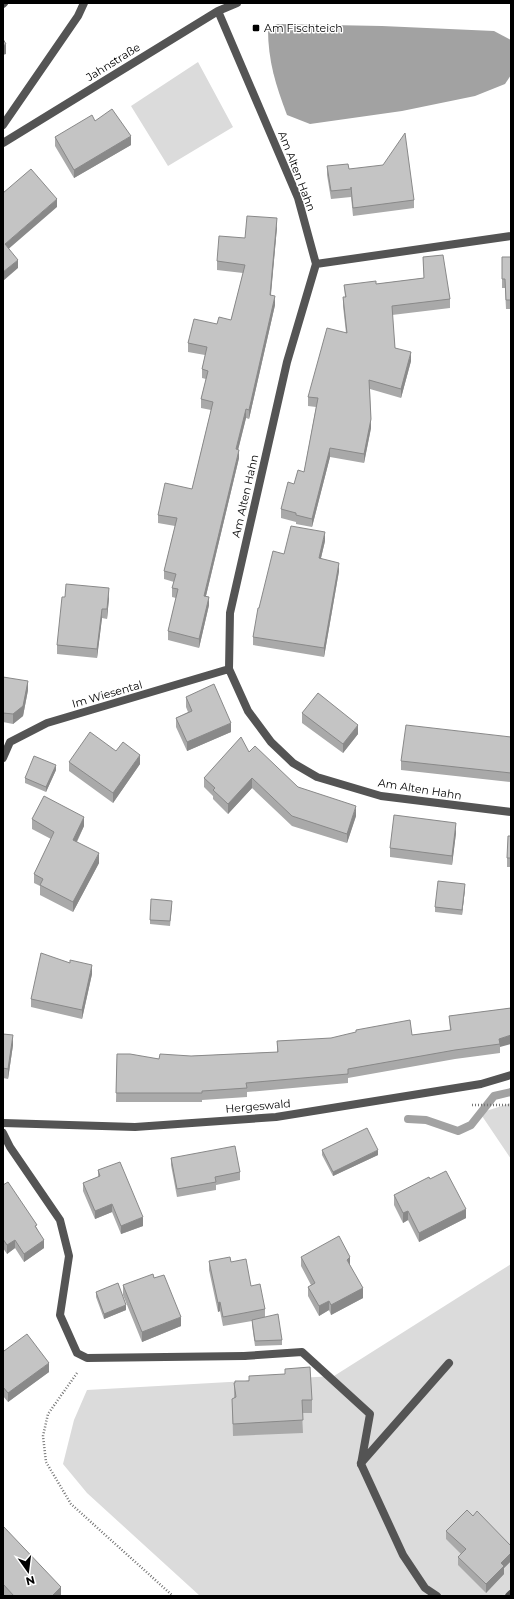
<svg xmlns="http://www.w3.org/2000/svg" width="514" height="1599" font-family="Montserrat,sans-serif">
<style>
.green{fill:#dbdbdb}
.water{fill:#a2a2a2}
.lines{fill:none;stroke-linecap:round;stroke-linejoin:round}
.stream{stroke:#a2a2a2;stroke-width:8}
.path{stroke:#767676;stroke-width:2.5;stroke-dasharray:1 2;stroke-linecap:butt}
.service{stroke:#545454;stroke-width:8}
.minor{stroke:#545454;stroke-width:8}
.wall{fill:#a9a9a9}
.shaded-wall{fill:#898989}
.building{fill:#c4c4c4;stroke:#898989}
.poi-dot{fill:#000;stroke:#fff;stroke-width:1.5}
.labels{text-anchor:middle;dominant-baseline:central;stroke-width:3;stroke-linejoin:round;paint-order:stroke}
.poi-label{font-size:11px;fill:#000;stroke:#fff;text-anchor:start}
.street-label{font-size:11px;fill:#000;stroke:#fff}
</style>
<rect width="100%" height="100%" fill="#fff"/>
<path class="green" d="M198,62L233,127L168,166L131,106Z
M511,1103V1159L480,1113Z
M511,1264V1596H200L87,1493L63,1464L74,1420L87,1390L334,1376Z"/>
<path class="water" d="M277,24L382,26L494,31L511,40V75L505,84L475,96L402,111L310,124L287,115C276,86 268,61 268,29Z"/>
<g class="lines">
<path class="stream" d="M408,1119L426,1120L458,1131L471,1125L494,1096L511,1092"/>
<path class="path" d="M472,1105H511
M77,1373L48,1414L43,1436L46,1462L71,1504L173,1596"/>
<path class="service" d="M244,1356L302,1352L370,1414L361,1464
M361,1463L449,1363
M509,1596L511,1594"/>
<path class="minor" d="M3,4L4,3
M218,11L298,198L316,264L287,362L230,613L229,669L248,711L271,742L293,763L317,777L381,796L511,812
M3,125L78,16L84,3
M3,143L218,11L237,3
M316,264L511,236
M3,758L10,742L47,723L229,669
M3,1123L135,1127L276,1117L481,1084L511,1075
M3,1133L10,1147L60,1220L69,1256L60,1315L77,1353L87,1358L244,1356
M361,1464L403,1555L425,1588L437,1596"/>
</g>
<path class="wall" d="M95,121L131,145L74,178L55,146V137Z
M327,166L349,169L414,200V208L353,216L351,197L331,199L327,175Z
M277,227L271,295L275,305L249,419L246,418L238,450L239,458L206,596L209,605L199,648L168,640V631L176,598L172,597V588L174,582L164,579V571L175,526L158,523V515L192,489L211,410L201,408V399L206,379L202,378V369L205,355L188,352V343L217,324L231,320L243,273L217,270V261L245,238Z
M423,257L450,299V308L392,315L395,348L411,361L401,398L370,389L371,428L364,463L330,457L312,527L296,524V522L281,518V509L294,484L304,472L316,407L308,406V397L346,333L343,306V297H345L344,285L376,284L424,278Z
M502,257H511V309H506L505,288H502Z
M325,541L321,558L339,571L324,657L253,645V637L259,608L284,554Z
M109,598L107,619L102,618L97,658L57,654V645Z
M3,677L28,690L23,716L13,724L3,722Z
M186,697L231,732L187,751L176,727V718L188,712L186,707Z
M302,713L358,734L343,753L302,723Z
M511,737V782L401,770V761Z
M116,751L140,764L113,803L69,771V762Z
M249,752L298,787L356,816L347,843L292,826L252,788L228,814L213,799V796L204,787V778Z
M56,770L46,792L25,783V778Z
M32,819L84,826L77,842L99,863L73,912L40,895V886L34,883V874L51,839L32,829Z
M456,833L452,865L390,857V848Z
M511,836V867H507V858Z
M465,889L462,915L435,912V907Z
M172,906L170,926L150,924V920Z
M70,963L92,974L82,1019L31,1007V999Z
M511,1008L500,1047V1053L455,1059L348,1078V1083L247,1092V1097L202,1100V1102H116L117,1054L159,1059L191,1056L277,1052V1041L412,1035L450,1030L449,1016Z
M3,1034L13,1045L8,1079L3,1078Z
M322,1150L378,1155L333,1176L322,1155Z
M171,1158L240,1172V1180L216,1185V1190L177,1197L171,1165Z
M98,1170L143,1226L121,1234L112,1212L95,1219L83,1191V1183L98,1177Z
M430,1179L466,1218L419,1242L408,1220L403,1223L394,1205V1195Z
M3,1185L37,1228L44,1248L24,1262L15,1248L7,1254L3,1248Z
M301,1257L350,1265L363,1298L331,1315L329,1310L319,1316L308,1296V1287L311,1285L301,1266Z
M209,1261L231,1262L251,1286L265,1309V1317L282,1340V1345L255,1346L252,1325V1321L223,1326L220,1311L218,1312L209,1270Z
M154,1278L181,1326L142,1342L123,1295V1285Z
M96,1292L126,1310L104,1319L96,1297Z
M3,1349L4,1351L49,1372L8,1402L3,1396Z
M285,1369L312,1400V1413H302L303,1433L233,1436L232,1399L234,1398V1383L285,1374Z
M473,1516L511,1546V1561L504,1568V1574L486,1593L458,1565V1557L461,1554L446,1539V1531Z
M3,1526L61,1596H3Z"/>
<path class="shaded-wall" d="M6,44V54L3,55V46Z
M131,136V145L74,178V170Z
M57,199V207L5,252V244Z
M277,218V227L270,303V295Z
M18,260V268L3,281V272Z
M275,296V305L249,419V410Z
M411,352V361L401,398V389Z
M246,409V418L236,458V449Z
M371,419V428L364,463V454Z
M330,448V457L312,527V519Z
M239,450V458L204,604V596Z
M325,532V541L319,566V558Z
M339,563V571L324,657V648Z
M109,588V598L107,619V609Z
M209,597V605L199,648V639Z
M102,609V618L97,658V649Z
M28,681V690L23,716L13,724V714Z
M231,723V732L187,751V742Z
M358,725V734L343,753V744Z
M140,755V764L113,803V793Z
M56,765V770L46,792V787Z
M252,778V788L228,814V804Z
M356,806V816L347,843V834Z
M84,817V826L73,849V840Z
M456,823V833L452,865V856Z
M99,853V863L73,912V902Z
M465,884V889L462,915V910Z
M92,965V974L82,1019V1010Z
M13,1035V1045L8,1079V1069Z
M511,1035V1044L500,1047L499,1039Z
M378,1150V1155L333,1176V1172Z
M112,1204V1212L95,1219V1211Z
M466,1209V1218L419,1242V1233Z
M408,1211V1220L403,1223V1213Z
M143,1217V1226L121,1234V1226Z
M15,1240V1248L7,1254V1245Z
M44,1240V1248L24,1262V1254Z
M350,1257V1267L347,1260Z
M363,1288V1298L331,1315V1305Z
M329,1301V1310L319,1316V1306Z
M220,1302V1311L218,1312V1303Z
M126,1305V1310L104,1319V1314Z
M181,1317V1326L142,1342V1332Z
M49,1363V1372L8,1402V1393Z
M511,1553V1561L504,1568V1574L486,1593V1584L501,1563Z
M61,1587V1596H52Z"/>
<path class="building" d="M3,39L6,44L3,46Z
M112,109L131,136L74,170L55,137L92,115L95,121Z
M405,133L414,200L353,208L351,187V189L331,191L327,166L348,164L349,169L383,165Z
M31,169L57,199L5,244L18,260L3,272V193Z
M247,216L277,218L270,295L275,296L249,410L246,409L236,449L239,450L204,596L209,597L199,639L168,631L178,589L172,588L176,574L164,571L177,518L158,515L165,483L192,489L213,402L201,399L208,371L202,369L207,347L188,343L194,319L217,324L219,317L231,320L245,265L217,261L219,236L245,238Z
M443,255L450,299L392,306L395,348L411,352L401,389L369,380L371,419L364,454L330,448L312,519L296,515V513L281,509L288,482L294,484L298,470L304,472L318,398L308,397L327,328L347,333L343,297H346L344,285L376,281V284L424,278L423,257Z
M502,257H511V300H506L505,279H502Z
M291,526L325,532L319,558L339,563L324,648L253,637L258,608H259L273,551L284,554Z
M66,584L109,588L107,609H102L97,649L57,645L62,597H65Z
M3,677L28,681L23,706L13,714L3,713Z
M214,684L231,723L187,742L176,718L192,711L186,697Z
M318,693L358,725L343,744L302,713Z
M406,725L511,737V773L401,761Z
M90,732L116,751L123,742L140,755L113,793L69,762Z
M241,737L249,752L255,746L298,787L356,806L347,834L292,816L252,778L228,804L213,790L215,788L204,778Z
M34,756L56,765L46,787L25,778Z
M44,796L84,817L73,840L99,853L73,902L40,885L43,879L34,874L54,832L32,819Z
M394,815L456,823L452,856L390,848Z
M508,836H511V858H507Z
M438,881L465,884L462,910L435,907Z
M151,899L172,901L170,921L150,920Z
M41,953L70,963V960L92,965L82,1010L31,999Z
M511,1008V1035L499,1039L500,1044L455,1050L348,1069V1074L246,1083L247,1088L202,1091V1093H116L117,1054H130L159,1059L160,1054L191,1056L278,1052L277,1041L331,1038L356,1032V1030L410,1020L412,1035L451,1030L449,1016Z
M3,1034L13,1035L8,1069L3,1068Z
M367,1128L378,1150L333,1172L322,1150Z
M235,1146L240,1172L215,1177L216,1182L177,1189L171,1158Z
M120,1162L143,1217L121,1226L112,1204L95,1211L83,1183L100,1176L98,1170Z
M446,1171L466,1209L419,1233L408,1211L403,1213L394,1195L429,1177L430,1179Z
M8,1182L37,1225L35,1226L44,1240L24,1254L15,1240L7,1245L3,1239V1185Z
M339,1236L350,1257L347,1260L363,1288L331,1305L329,1301L319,1306L308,1287L315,1283L301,1257Z
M230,1257L231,1262L246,1259L251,1286L260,1284L265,1309L223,1317L220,1302L218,1303L209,1261Z
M153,1274L154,1278L164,1275L181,1317L142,1332L123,1285Z
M118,1283L126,1305L104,1314L96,1292Z
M278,1314L282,1340L255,1341L252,1320Z
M27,1334L49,1363L8,1393L3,1387V1349L4,1351Z
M310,1367L312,1400H302L303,1420L233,1424L232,1399L236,1397L234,1383H235V1381H249V1376L285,1374V1369Z
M467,1510L473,1516L477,1511L511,1546V1553L501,1563L504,1566L486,1584L458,1557L466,1549L446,1531Z
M3,1526L61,1587L52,1596H14L3,1584Z"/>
<rect class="poi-dot" x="252" y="24" width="8" height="8" rx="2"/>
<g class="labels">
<g class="poi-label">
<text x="264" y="28">Am Fischteich</text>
</g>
<g class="street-label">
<text transform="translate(113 62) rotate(-32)">Jahnstraße</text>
<text transform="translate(297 171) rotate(69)">Am Alten Hahn</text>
<text transform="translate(245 496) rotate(-77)">Am Alten Hahn</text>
<text transform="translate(107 694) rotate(-16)">Im Wiesental</text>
<text transform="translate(420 789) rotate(9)">Am Alten Hahn</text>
<text transform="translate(258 1106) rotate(-5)">Hergeswald</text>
</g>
</g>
<rect width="514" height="1599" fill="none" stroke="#000000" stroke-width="8"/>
<g transform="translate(28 1571) rotate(166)" stroke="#ffffff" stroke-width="3" paint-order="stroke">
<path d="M0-3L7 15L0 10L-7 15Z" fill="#000000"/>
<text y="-6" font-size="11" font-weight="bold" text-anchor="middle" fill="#000000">N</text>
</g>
</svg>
